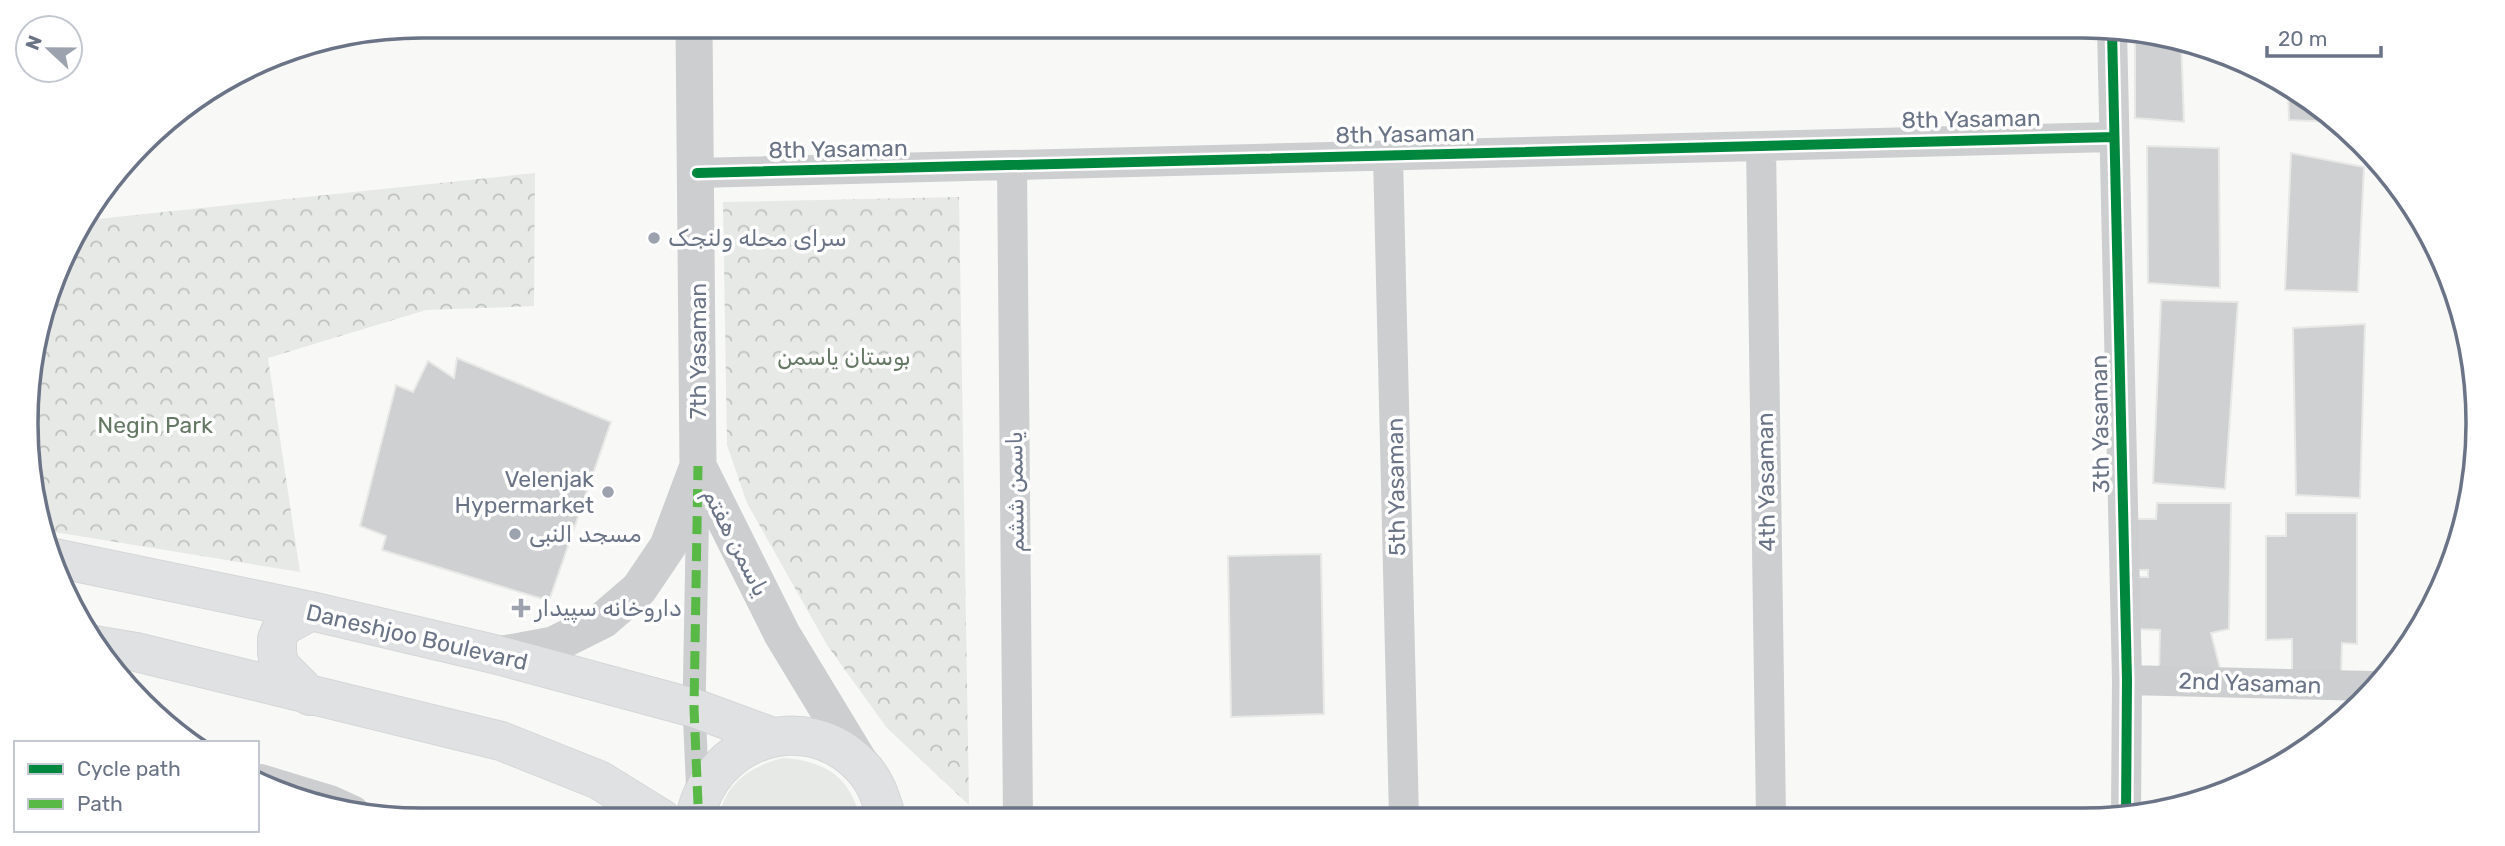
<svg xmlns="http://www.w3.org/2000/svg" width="2505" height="846" font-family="Rubik,Cairo,sans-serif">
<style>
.grass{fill:#e6e9e5}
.park{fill:url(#park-crowns)}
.building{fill:#cfd0d1;stroke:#e8e8e6;stroke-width:2}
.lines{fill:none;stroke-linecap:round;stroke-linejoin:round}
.secondary-casing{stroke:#d5d6d7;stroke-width:40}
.pedestrian{stroke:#cdcecf;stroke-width:23}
.minor{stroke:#cdcecf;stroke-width:30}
.tertiary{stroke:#cdcecf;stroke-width:37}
.secondary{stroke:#e0e1e2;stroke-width:38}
.quiet{stroke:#58b947;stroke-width:9;stroke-dasharray:18 9;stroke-linecap:butt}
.cycleway-casing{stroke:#fff;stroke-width:15}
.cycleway{stroke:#00873e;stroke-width:10}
.poi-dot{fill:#9ca2ae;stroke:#fff;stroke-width:2.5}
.labels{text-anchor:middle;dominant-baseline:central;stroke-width:7;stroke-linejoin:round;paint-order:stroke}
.street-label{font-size:23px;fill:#6a7486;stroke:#fff}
.poi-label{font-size:23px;fill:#6a7486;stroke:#fff;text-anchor:start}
.park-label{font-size:23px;fill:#657864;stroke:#fff}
.rim{fill:none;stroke:#6a7486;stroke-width:3.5}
</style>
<defs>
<pattern id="park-crowns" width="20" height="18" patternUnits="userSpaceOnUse" patternTransform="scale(1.75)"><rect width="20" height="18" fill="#e6e9e5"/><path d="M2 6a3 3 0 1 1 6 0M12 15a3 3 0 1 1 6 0" fill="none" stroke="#bec1bf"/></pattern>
</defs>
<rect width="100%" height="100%" fill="#f8f8f7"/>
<path class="grass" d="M783,758C825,761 851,777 860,819H719C724,783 751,766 783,758Z"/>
<path class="park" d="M535,173L534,306L426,310L268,358L300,572L42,530L30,372L67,247L88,220Z
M959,197V198L969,805L887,728L827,645L747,503L727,445L723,202Z"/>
<path class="building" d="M2135,33L2181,39L2184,122L2135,118Z
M2288,91L2323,108L2336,122L2289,120Z
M2147,146L2219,148L2220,288L2148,283Z
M2291,153L2364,167L2358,292L2285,290Z
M2161,300L2238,302L2225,489L2153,483Z
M2365,324L2360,498L2296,495L2293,328Z
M457,358L611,422L549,601L382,550L386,536L360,526L396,385L413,392L428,361L454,378Z
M2157,503H2231L2229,629L2211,633L2222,676L2159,675L2160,630L2133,629L2134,577H2148V570H2137V519H2156Z
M2286,513H2357V644L2342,643L2341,680H2292V639L2266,640V536H2286Z
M1321,554L1324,714L1231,717L1228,556Z"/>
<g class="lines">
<defs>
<path id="secondary" d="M55,558L311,611L498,655L694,708L773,737
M94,645L136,652L501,741L599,780L662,819
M310,696L279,665L277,652V639L282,627L311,611
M695,819C709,741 804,706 861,766C876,781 881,799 887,819"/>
</defs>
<use href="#secondary" class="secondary-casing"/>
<path class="pedestrian" d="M698,798L694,708L698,490"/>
<path class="minor" d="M2112,30L2127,680L2126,816
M1761,146L1771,817
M1388,156L1404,818
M1012,165L1018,819
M697,173L2114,137
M2127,680L2372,686
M261,779L330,800L354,811"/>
<path class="tertiary" d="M698,466L782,634L862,766
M498,655L553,645L603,620L639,589L668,546L698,466L694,26"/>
<use href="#secondary" class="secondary"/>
<path class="quiet" d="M698,804L694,708L698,466"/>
<defs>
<path id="cycleway" d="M2112,30L2127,680L2126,816
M697,173L2114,137"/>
</defs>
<use href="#cycleway" class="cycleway-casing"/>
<use href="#cycleway" class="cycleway"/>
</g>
<g class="poi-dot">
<circle cx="654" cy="238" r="7"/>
<circle cx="608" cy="492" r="7"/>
<circle cx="515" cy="534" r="7"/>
<path d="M517.5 597.5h7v7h7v7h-7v7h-7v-7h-7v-7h7z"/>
</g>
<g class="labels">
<g class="street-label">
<text transform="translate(1971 119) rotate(-1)">8th Yasaman</text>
<text transform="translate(1405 134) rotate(-1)">8th Yasaman</text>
<text transform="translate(838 149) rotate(-1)">8th Yasaman</text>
<text transform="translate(698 351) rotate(-90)">7th Yasaman</text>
<text transform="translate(2100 424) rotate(-91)">3th Yasaman</text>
<text transform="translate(1766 482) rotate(-91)">4th Yasaman</text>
<text transform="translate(1396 487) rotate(-91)">5th Yasaman</text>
<text transform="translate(1015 492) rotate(-91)">یاسمن ششم</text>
<text transform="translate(736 542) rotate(63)">یاسمن هفتم</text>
<text transform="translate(417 637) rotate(13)">Daneshjoo Boulevard</text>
<text transform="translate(2250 683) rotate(2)">2nd Yasaman</text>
</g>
<g class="poi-label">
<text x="668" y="238">سرای محله ولنجک</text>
<text x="594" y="479" text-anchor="end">Velenjak<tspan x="594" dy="26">Hypermarket</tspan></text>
<text x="529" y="534">مسجد النبی</text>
<text x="535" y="608">داروخانه سپیدار</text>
</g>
<g class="park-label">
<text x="844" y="357">بوستان یاسمن</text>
<text x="155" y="425">Negin Park</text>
</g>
</g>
<path d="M0 0H2505V846H0ZM422 38H2082A384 384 0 0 1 2466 422V424A384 384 0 0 1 2082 808H422A384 384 0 0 1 38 424V422A384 384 0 0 1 422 38Z" fill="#fff" fill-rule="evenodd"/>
<path class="rim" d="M422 38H2082A384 384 0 0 1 2466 422V424A384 384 0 0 1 2082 808H422A384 384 0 0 1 38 424V422A384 384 0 0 1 422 38Z"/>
<rect x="14" y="741" width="245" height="91" fill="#ffffff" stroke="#c3c7cf" stroke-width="2"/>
<rect x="28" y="764" width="35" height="10" fill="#00873e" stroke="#c3c7cf" stroke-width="2"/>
<text x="77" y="776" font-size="21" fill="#6a7486">Cycle path</text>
<rect x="28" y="799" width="35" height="10" fill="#58b947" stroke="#c3c7cf" stroke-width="2"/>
<text x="77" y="811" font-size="21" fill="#6a7486">Path</text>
<g transform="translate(49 49) rotate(292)"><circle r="33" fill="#ffffff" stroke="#c3c7cf" stroke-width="2"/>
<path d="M0-5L12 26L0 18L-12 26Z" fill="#9ca2ae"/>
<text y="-10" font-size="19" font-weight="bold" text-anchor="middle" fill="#6a7486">N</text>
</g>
<path d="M2267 46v10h114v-10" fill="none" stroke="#6a7486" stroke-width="3.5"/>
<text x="2278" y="46" font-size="21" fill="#6a7486" stroke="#ffffff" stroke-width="5" paint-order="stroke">20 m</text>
</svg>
